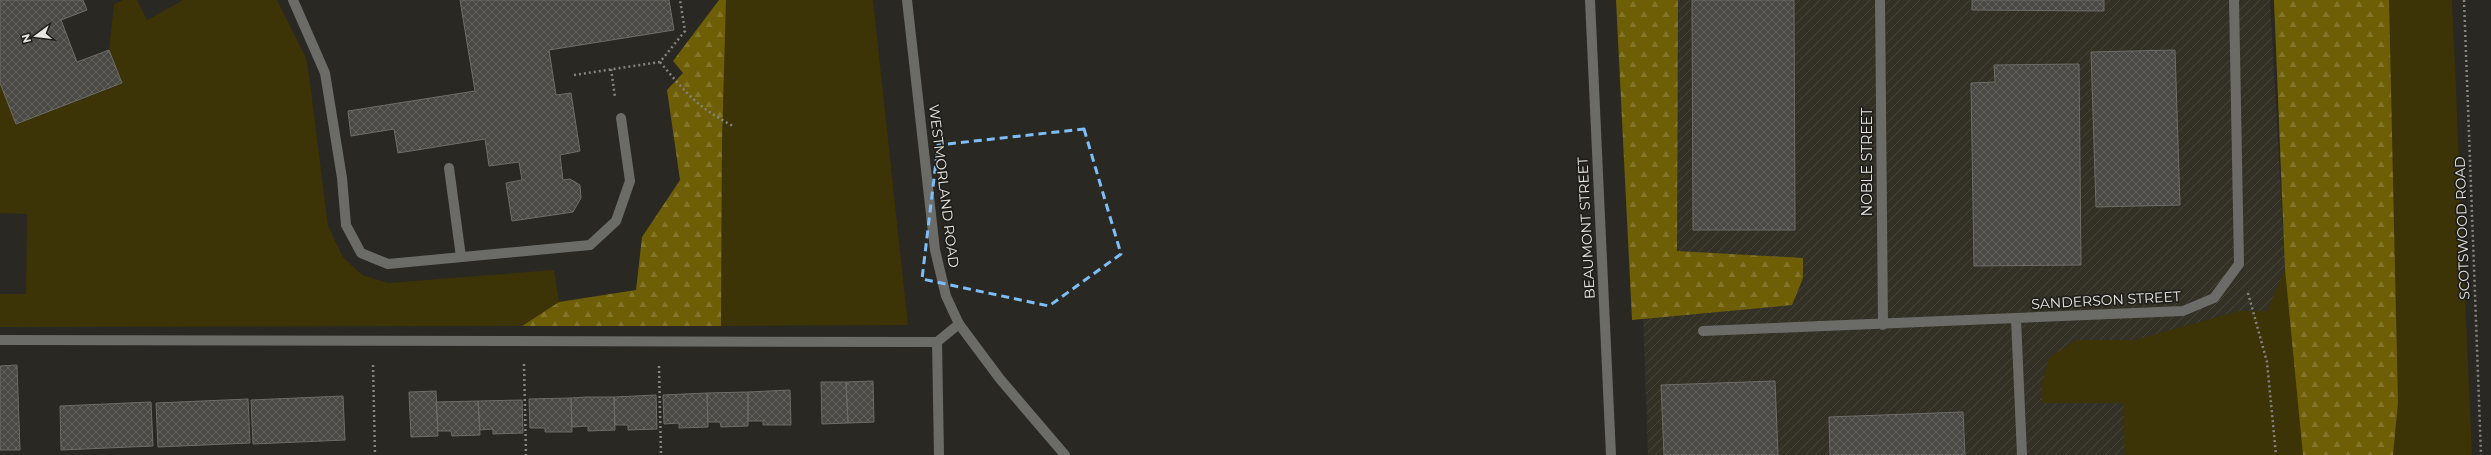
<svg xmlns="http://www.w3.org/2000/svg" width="2491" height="455" font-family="Montserrat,sans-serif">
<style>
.industrial{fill:url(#industrial-furrows)}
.green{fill:#3c3306}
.forest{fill:url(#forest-firs)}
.building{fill:url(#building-cross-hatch);stroke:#6d6c66}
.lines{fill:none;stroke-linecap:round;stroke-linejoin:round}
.path{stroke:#858480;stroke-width:2.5;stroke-dasharray:2 3;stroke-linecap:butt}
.service{stroke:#6b6b68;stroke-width:10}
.minor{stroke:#6b6b68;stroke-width:10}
.tertiary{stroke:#6b6b68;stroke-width:10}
.marked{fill:none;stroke:#7dbef9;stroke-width:3;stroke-dasharray:8 5;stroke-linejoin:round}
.labels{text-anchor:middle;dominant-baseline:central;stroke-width:3.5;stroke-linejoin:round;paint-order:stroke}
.street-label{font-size:14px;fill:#e8e7e4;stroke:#1f1e1a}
</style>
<defs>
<pattern id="industrial-furrows" width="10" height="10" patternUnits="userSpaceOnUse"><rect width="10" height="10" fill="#333126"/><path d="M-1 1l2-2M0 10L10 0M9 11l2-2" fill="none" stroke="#47453b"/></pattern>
<pattern id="forest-firs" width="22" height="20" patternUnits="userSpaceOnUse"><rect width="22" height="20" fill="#6e5e05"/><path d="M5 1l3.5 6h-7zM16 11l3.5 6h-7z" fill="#837529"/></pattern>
<pattern id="building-cross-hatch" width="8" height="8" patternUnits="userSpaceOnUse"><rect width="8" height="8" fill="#4a4944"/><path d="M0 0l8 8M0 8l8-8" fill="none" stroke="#64635f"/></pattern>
</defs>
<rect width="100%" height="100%" fill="#292823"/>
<path class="industrial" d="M1632,0H2270L2285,269L2250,455H1648Z"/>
<path class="green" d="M123,0H137L147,20L183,0H277L306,58L309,75L328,226L343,257L362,275L388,283L554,270L559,302L522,326L0,327V294H26L27,214L0,213V83L16,124L122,84L109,50L114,4Z
M726,0H873L908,325L721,326L722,144Z
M2274,0H2452L2472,455H2125L2123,403H2042V384L2049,358L2076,340H2135L2239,311H2267L2285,269Z"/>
<path class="forest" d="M719,0H726L722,144L721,326H522L559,302L636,290L642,237L680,180L667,90L683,73L673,61Z
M1616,0H1678L1677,251L1803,258V278L1792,305L1632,320Z
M2274,0H2389L2398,403L2393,455H2303L2285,269Z"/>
<path class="building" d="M0,0H83L87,10L61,20L77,62L109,50L122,83L16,124L0,83Z
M460,0H669L674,30L549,50L556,95L571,93L580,151L560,155L563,180L570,179L580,185L581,198L573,212L512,221L506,183L522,180L519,162L489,166L485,139L398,153L394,129L351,136L348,111L475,91Z
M1692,0H1794L1795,230H1693Z
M1972,0H2104V11L1972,10Z
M2175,50L2180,205L2096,207L2091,52Z
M2079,64L2081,265L1974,266L1971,83L1995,82L1994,65Z
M17,365L20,450H0V366Z
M873,381L874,422L848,423L846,382Z
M1775,381L1778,455H1664L1661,385Z
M821,382H846L848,423L822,424Z
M790,390L791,425H763V421H748V392Z
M436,391L438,436L411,437L409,392Z
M748,392V426L721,427L720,422H708L707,393Z
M707,393L708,427L679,428V423L664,424L663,395Z
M656,395L657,429L628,430V425H615L614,397Z
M343,396L345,440L253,444L251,400Z
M586,397H614L615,430L588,431V426L572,427L571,398Z
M571,398L572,432H545V428H530L529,399Z
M248,399L250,443L158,447L156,403Z
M522,400L523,433L493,434V429L480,430L478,401Z
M478,401L480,435L452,436L451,431H438L436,402Z
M151,402L153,446L61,450L60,406Z
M1963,412L1965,455H1830L1829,417Z"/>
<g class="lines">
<path class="path" d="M2464,0L2481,455
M660,62C686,93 697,107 733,126
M611,69L615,97
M574,75L660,62L685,31L680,0
M2248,293L2267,362L2276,455
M524,364L526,455
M373,365L375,455
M659,366L661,455"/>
<path class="service" d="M293,0L325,73L342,178L346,225L361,253L388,264L590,245L616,221L630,181L621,118
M1880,0L1883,325
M449,168L461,257
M2016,319L2022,455
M1703,331L2183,311L2214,298L2239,264L2234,0
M0,340L937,342"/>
<path class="minor" d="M1590,0L1611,455
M939,455L937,342L959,324"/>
<path class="tertiary" d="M907,0L935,250L946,296L959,324L1000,379L1065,455"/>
</g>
<path class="marked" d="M1084,129L1121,254L1049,306L922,279L938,145Z"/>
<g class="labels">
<g class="street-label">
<text transform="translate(1867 162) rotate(-90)">NOBLE STREET</text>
<text transform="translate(944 186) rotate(83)">WESTMORLAND ROAD</text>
<text transform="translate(1586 228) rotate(-93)">BEAUMONT STREET</text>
<text transform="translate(2462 228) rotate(-92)">SCOTSWOOD ROAD</text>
<text transform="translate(2106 300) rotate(-3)">SANDERSON STREET</text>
</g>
</g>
<g transform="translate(36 36) rotate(255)" stroke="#1f1e1a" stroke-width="3" paint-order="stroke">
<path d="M0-3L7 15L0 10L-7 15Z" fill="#e8e7e4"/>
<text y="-6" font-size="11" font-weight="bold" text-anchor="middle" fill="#e8e7e4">N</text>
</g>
</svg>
